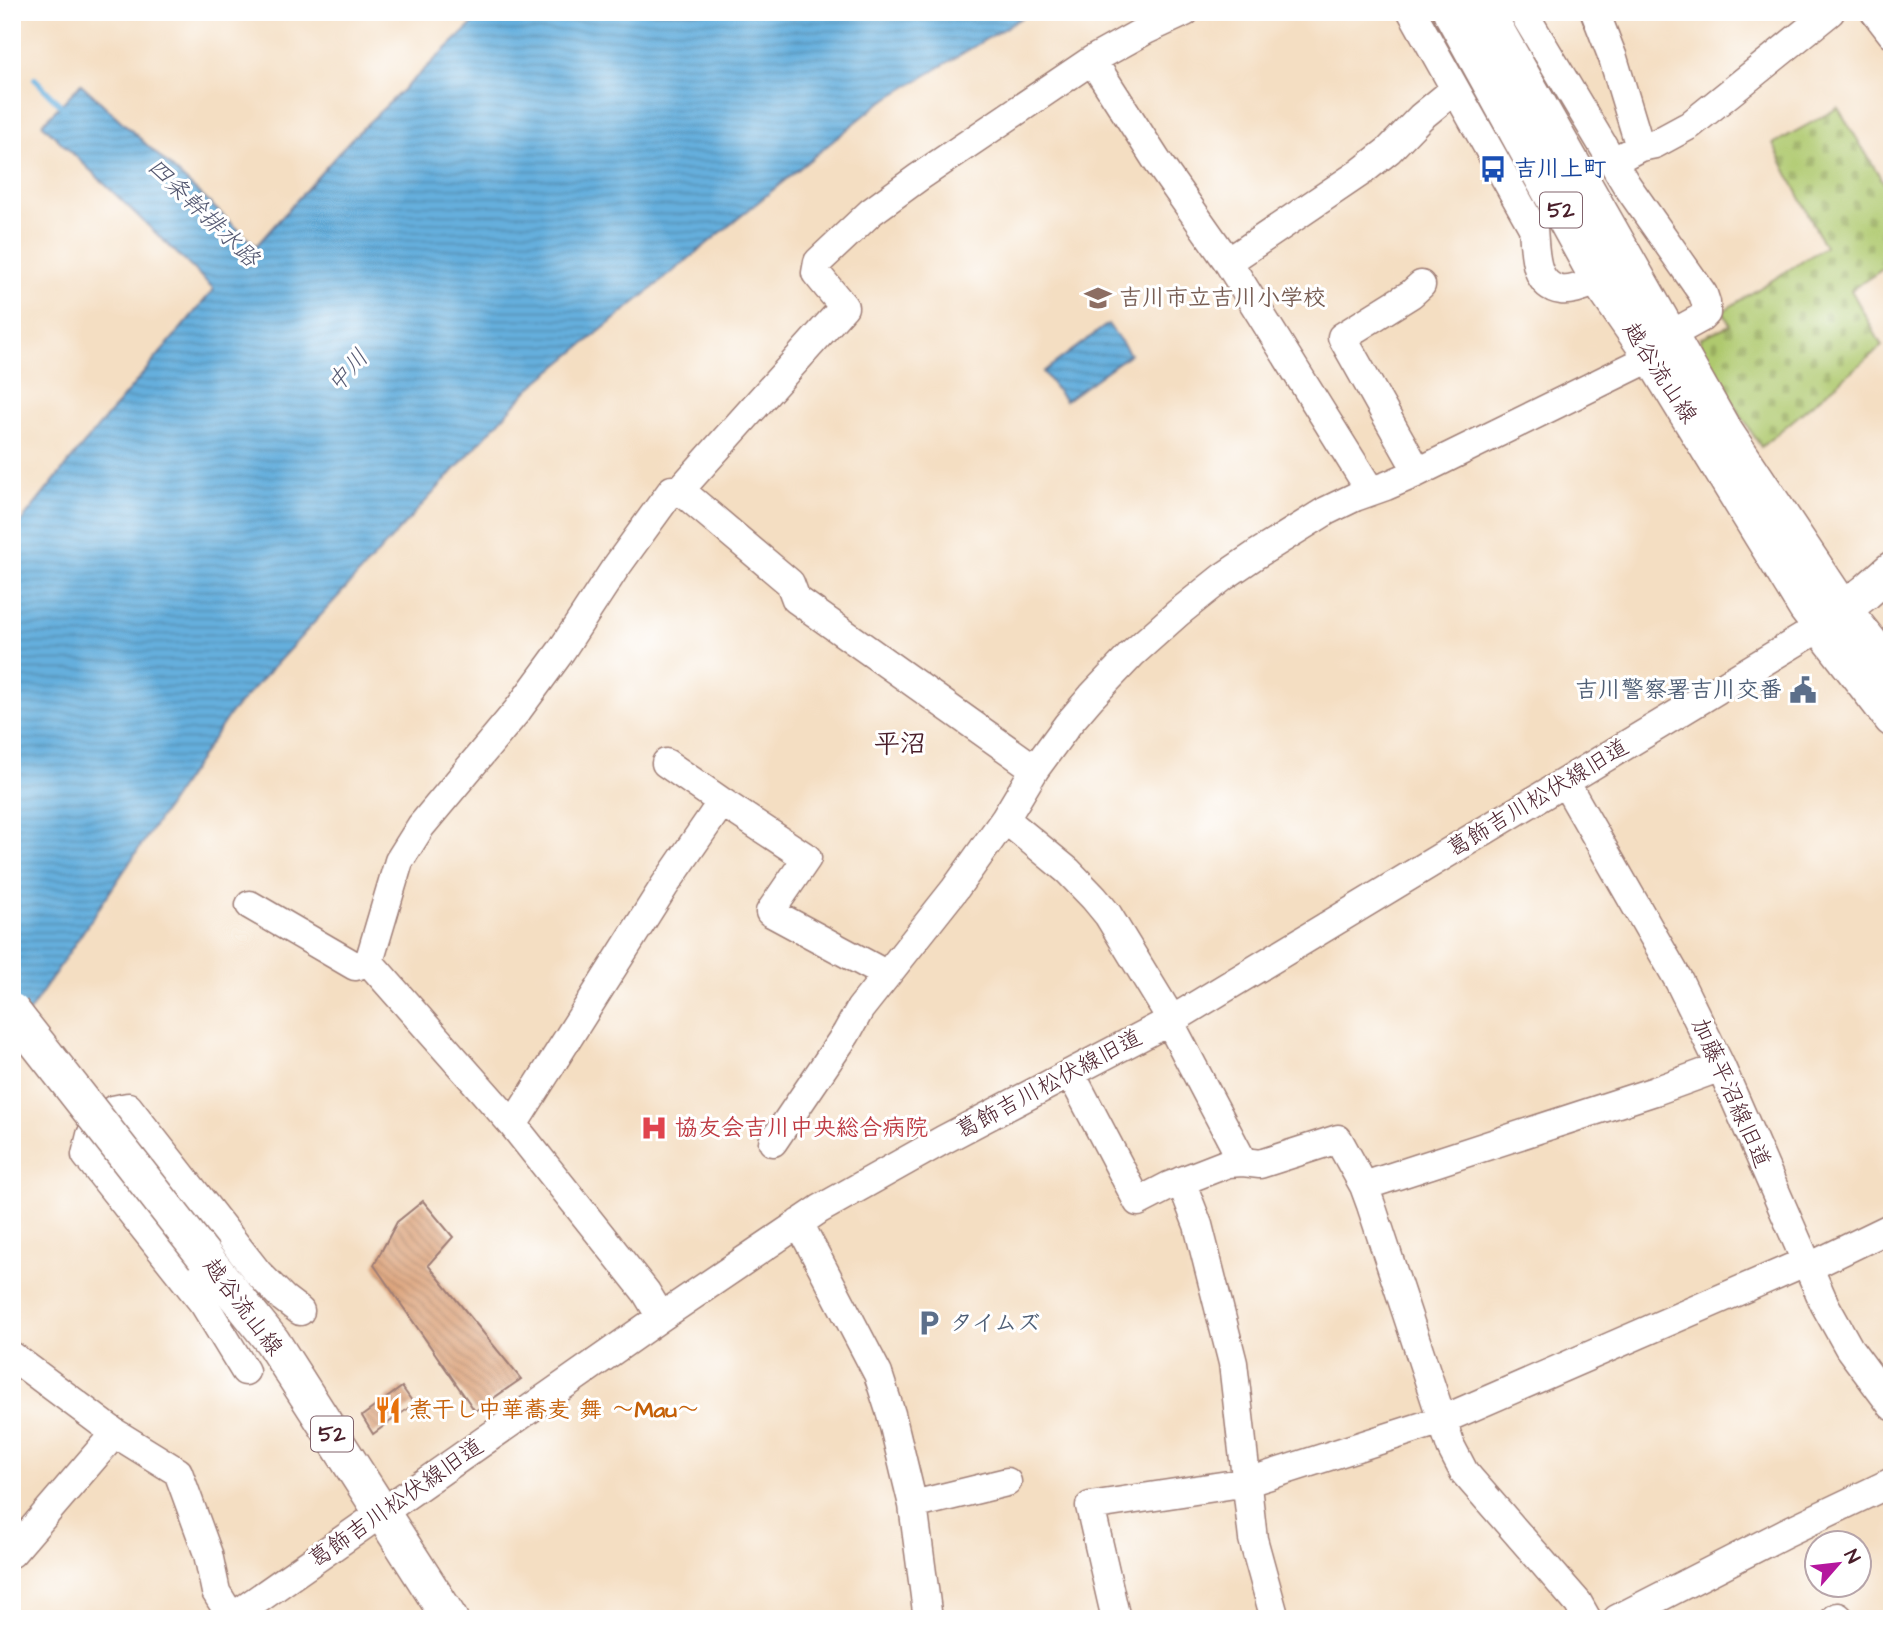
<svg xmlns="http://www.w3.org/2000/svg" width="1904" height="1631" font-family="'Architects Daughter','Klee One',sans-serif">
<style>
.cemetery{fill:url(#cemetery-stones);stroke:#7c744c;stroke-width:2}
.water{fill:url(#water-rules);stroke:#586784;stroke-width:2}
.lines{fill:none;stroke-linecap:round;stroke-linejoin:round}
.stream{stroke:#65afdd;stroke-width:6}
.building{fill:url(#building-back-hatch)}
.minor-casing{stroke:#9f7e76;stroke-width:31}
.major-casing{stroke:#9f7e76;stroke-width:38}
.minor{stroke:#fff;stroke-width:28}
.major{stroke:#fff;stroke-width:35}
.major-bridge-casing{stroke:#9f7e76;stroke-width:38;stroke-linecap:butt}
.major-bridge{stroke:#fff;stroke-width:35}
.labels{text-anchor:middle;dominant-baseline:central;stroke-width:6;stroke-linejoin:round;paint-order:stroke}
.shield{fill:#fff;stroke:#80626b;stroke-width:2}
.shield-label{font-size:21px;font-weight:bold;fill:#4a1f2b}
.transit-label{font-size:23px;font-weight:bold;fill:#164399;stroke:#fff;text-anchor:start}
.education-label{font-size:23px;font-weight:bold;fill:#785e54;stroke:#fff;text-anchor:start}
.street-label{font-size:23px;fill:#4a1f2b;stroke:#fff}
.service-label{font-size:23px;font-weight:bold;fill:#4e5e75;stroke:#fff;text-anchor:end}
.health-label{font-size:23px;font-weight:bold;fill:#be3a42;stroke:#fff;text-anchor:start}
.food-label{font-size:23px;font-weight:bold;fill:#c56008;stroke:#fff;text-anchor:start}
.water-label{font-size:24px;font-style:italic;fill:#555972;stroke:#fff}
.quarter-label{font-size:26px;font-weight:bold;fill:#4a1f2b;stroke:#fff}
</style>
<defs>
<pattern id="cemetery-stones" width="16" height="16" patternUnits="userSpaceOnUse" patternTransform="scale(1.75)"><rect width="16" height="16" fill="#afc96e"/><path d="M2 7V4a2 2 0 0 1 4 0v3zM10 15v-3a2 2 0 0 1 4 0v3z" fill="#98ac5f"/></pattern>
<pattern id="water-rules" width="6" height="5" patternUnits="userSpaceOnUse" patternTransform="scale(1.75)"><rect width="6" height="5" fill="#65afdd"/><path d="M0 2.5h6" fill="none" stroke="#558eb3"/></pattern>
<pattern id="building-back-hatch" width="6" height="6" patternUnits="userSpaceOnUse" patternTransform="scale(1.75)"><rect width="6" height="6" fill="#da9f75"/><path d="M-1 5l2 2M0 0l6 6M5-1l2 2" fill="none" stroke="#b38160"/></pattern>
</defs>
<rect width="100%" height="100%" fill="#fff"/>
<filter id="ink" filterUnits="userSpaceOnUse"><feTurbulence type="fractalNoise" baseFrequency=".0143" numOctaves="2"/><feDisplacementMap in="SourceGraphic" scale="14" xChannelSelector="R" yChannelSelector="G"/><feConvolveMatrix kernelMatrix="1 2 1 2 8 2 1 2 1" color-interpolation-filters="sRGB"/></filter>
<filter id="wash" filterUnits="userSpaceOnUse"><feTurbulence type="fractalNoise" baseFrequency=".00686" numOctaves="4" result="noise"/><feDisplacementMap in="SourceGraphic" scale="28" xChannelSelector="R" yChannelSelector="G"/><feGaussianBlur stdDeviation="1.57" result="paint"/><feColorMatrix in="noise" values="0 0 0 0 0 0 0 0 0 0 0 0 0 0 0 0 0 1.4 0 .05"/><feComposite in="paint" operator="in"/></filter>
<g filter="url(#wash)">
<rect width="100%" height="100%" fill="#f4dec2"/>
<path class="cemetery" d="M1838,108L1892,196V263L1851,290L1882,346L1761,447L1701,353L1700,338L1730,325L1723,311L1825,247L1773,144Z"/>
<path class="water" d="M485,12H1031L877,105L529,389L229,715L12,1037V533L74,456L214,289L42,124L81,84L256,246L350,140Z
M1108,324L1130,354L1065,401L1043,372Z"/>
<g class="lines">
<path class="stream" d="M35,79L65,110"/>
</g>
<g id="blocks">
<path class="building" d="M423,1201L453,1237L428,1265L521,1379L475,1411L374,1265L397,1222Z
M402,1387L414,1404L373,1434L362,1416Z"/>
</g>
</g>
<g filter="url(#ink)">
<use href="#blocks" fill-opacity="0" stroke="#9f7e76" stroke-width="2"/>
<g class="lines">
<defs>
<path id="minor" d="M1412,12L1533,228C1535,249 1533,286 1561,290C1572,292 1588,284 1599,281
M1523,12L1626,184L1703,294L1706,303V313L1701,318L1670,335
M1595,12L1613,58L1640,147L1623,156
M1875,12L1892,34
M1092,60L1157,161L1228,262L1370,490
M1640,147L1655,144L1690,125L1830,12
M1228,262L1361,172L1389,150L1421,117L1455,89
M1418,472L1342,337L1411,294L1421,285
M680,490L790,583L796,599L1035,769
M1565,782L1679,981L1721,1067L1825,1305L1849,1348L1892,1406
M722,802L807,858L770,912L887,975
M1005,819L1068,871L1094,898L1108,915L1172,1020
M250,905L355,966L369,962
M1169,1021L1243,1162
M1071,1074L1138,1202L1169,1186L1228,1163L1243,1162L1260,1164L1338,1139L1364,1186L1371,1205L1451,1447L1464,1472L1578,1603L1587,1619
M513,1125L665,885L722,802L666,763
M773,1142L846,1034L860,1009L955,889L1005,819L1035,769L1068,724L1092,696L1132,654L1178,613L1223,577L1257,554L1326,511L1355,497L1386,486L1414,474L1652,357
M1181,1181L1198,1225L1233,1363L1253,1539L1275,1619
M1364,1186L1655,1091L1721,1067
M799,1223L878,1374L891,1414L913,1505L928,1619
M1807,1268L1892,1227
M661,1317L646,1292L513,1125L369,962L399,861L421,826L517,711L561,651L614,570L672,490H680L844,307L816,273L818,262L871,212L919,177L1092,60L1146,30L1185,12
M12,1356L115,1433L178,1472L208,1554L216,1592L232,1618
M245,1371L204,1304L86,1155L91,1135L113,1110L128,1107L258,1273L283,1298L300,1311
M913,1505L1007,1482
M12,1553L115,1433
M230,1619L661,1317L820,1209L943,1140L1172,1020L1819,628
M1116,1619L1090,1506L1248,1482L1442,1420L1805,1262
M1617,1619L1785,1533L1892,1482
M1835,1619L1838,1617L1840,1619"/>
<path id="major" d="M1451,12L1599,281L1652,357L1806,608L1892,719
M1486,12L1722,427L1844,610L1892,670
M1824,624L1866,592L1892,569
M204,1256L272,1341L450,1619"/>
</defs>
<use href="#minor" class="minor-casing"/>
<use href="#major" class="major-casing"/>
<use href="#minor" class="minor"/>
<use href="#major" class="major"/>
<defs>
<path id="major-bridge" d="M12,1011L204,1256"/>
</defs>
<use href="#major-bridge" class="major-bridge-casing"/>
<use href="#major-bridge" class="major-bridge"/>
</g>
</g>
<defs>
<symbol id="bus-bare" viewBox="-9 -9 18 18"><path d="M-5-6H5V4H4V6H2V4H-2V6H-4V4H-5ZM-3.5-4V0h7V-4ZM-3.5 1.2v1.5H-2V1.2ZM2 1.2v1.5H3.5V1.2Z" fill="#1a4fb4" stroke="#fff" stroke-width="2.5" paint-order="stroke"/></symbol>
<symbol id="school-bare" viewBox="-9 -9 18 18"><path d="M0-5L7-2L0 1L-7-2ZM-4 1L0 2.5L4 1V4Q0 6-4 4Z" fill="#8d6e63" stroke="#fff" stroke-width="2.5" paint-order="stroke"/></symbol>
<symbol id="civic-bare" viewBox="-9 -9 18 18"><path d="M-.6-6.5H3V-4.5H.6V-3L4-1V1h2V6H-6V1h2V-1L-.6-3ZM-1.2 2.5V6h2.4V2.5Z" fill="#5c6f8a" stroke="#fff" stroke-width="2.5" paint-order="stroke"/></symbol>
<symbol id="hospital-bare" viewBox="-9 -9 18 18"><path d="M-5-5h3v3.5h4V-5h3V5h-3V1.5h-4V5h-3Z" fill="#e0444e" stroke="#fff" stroke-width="2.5" paint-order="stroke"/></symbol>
<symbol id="parking-bare" viewBox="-9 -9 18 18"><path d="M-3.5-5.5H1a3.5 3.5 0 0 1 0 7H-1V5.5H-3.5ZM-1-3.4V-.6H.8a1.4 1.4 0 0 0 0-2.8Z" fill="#5c6f8a" stroke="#fff" stroke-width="2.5" paint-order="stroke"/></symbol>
<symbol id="restaurant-bare" viewBox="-9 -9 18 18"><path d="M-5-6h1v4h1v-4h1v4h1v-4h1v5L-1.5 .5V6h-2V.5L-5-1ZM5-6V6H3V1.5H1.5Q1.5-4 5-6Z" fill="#e8710a" stroke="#fff" stroke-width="2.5" paint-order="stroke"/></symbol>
</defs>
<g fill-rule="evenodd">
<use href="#bus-bare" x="1474" y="150" width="38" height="38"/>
<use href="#school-bare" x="1079" y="279" width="38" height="38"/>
<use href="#civic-bare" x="1784" y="671" width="38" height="38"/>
<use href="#hospital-bare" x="635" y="1109" width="38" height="38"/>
<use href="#parking-bare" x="910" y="1304" width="38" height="38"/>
<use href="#restaurant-bare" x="369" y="1391" width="38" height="38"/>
</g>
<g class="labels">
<g class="shield">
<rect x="1540" y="192.5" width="42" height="35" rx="5"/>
<rect x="311" y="1416.5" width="42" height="35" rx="5"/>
</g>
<g class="shield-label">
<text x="1561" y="210">52</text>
<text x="332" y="1434">52</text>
</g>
<g class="transit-label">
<text x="1514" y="169">吉川上町</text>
</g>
<g class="education-label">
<text x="1119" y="298">吉川市立吉川小学校</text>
</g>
<g class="street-label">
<text transform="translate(1660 373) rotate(57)">越谷流山線</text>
<text transform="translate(1538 798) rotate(-31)">葛飾吉川松伏線旧道</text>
<text transform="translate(1049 1084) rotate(-28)">葛飾吉川松伏線旧道</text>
<text transform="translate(1731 1093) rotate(66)">加藤平沼線旧道</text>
<text transform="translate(243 1307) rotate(53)">越谷流山線</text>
<text transform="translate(396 1503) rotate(-35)">葛飾吉川松伏線旧道</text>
</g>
<g class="service-label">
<text x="1782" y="690">吉川警察署吉川交番</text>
<text x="950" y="1323" text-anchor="start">タイムズ</text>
</g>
<g class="health-label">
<text x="675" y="1128">協友会吉川中央総合病院</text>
</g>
<g class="food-label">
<text x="409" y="1410">煮干し中華蕎麦 舞 〜Mau〜</text>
</g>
<g class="water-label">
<text transform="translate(203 213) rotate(44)">四条幹排水路</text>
<text transform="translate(348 371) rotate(-48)">中川</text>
</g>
<g class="quarter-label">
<text x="900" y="744">平沼</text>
</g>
</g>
<rect width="1904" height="1631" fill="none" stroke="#fff" stroke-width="42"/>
<g transform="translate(1838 1564) rotate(62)"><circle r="33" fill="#ffffff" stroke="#b7a5aa" stroke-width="2"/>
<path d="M0-5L12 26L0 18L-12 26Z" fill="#b5179e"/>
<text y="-10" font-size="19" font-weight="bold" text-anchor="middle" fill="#4a1f2b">N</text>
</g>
</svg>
